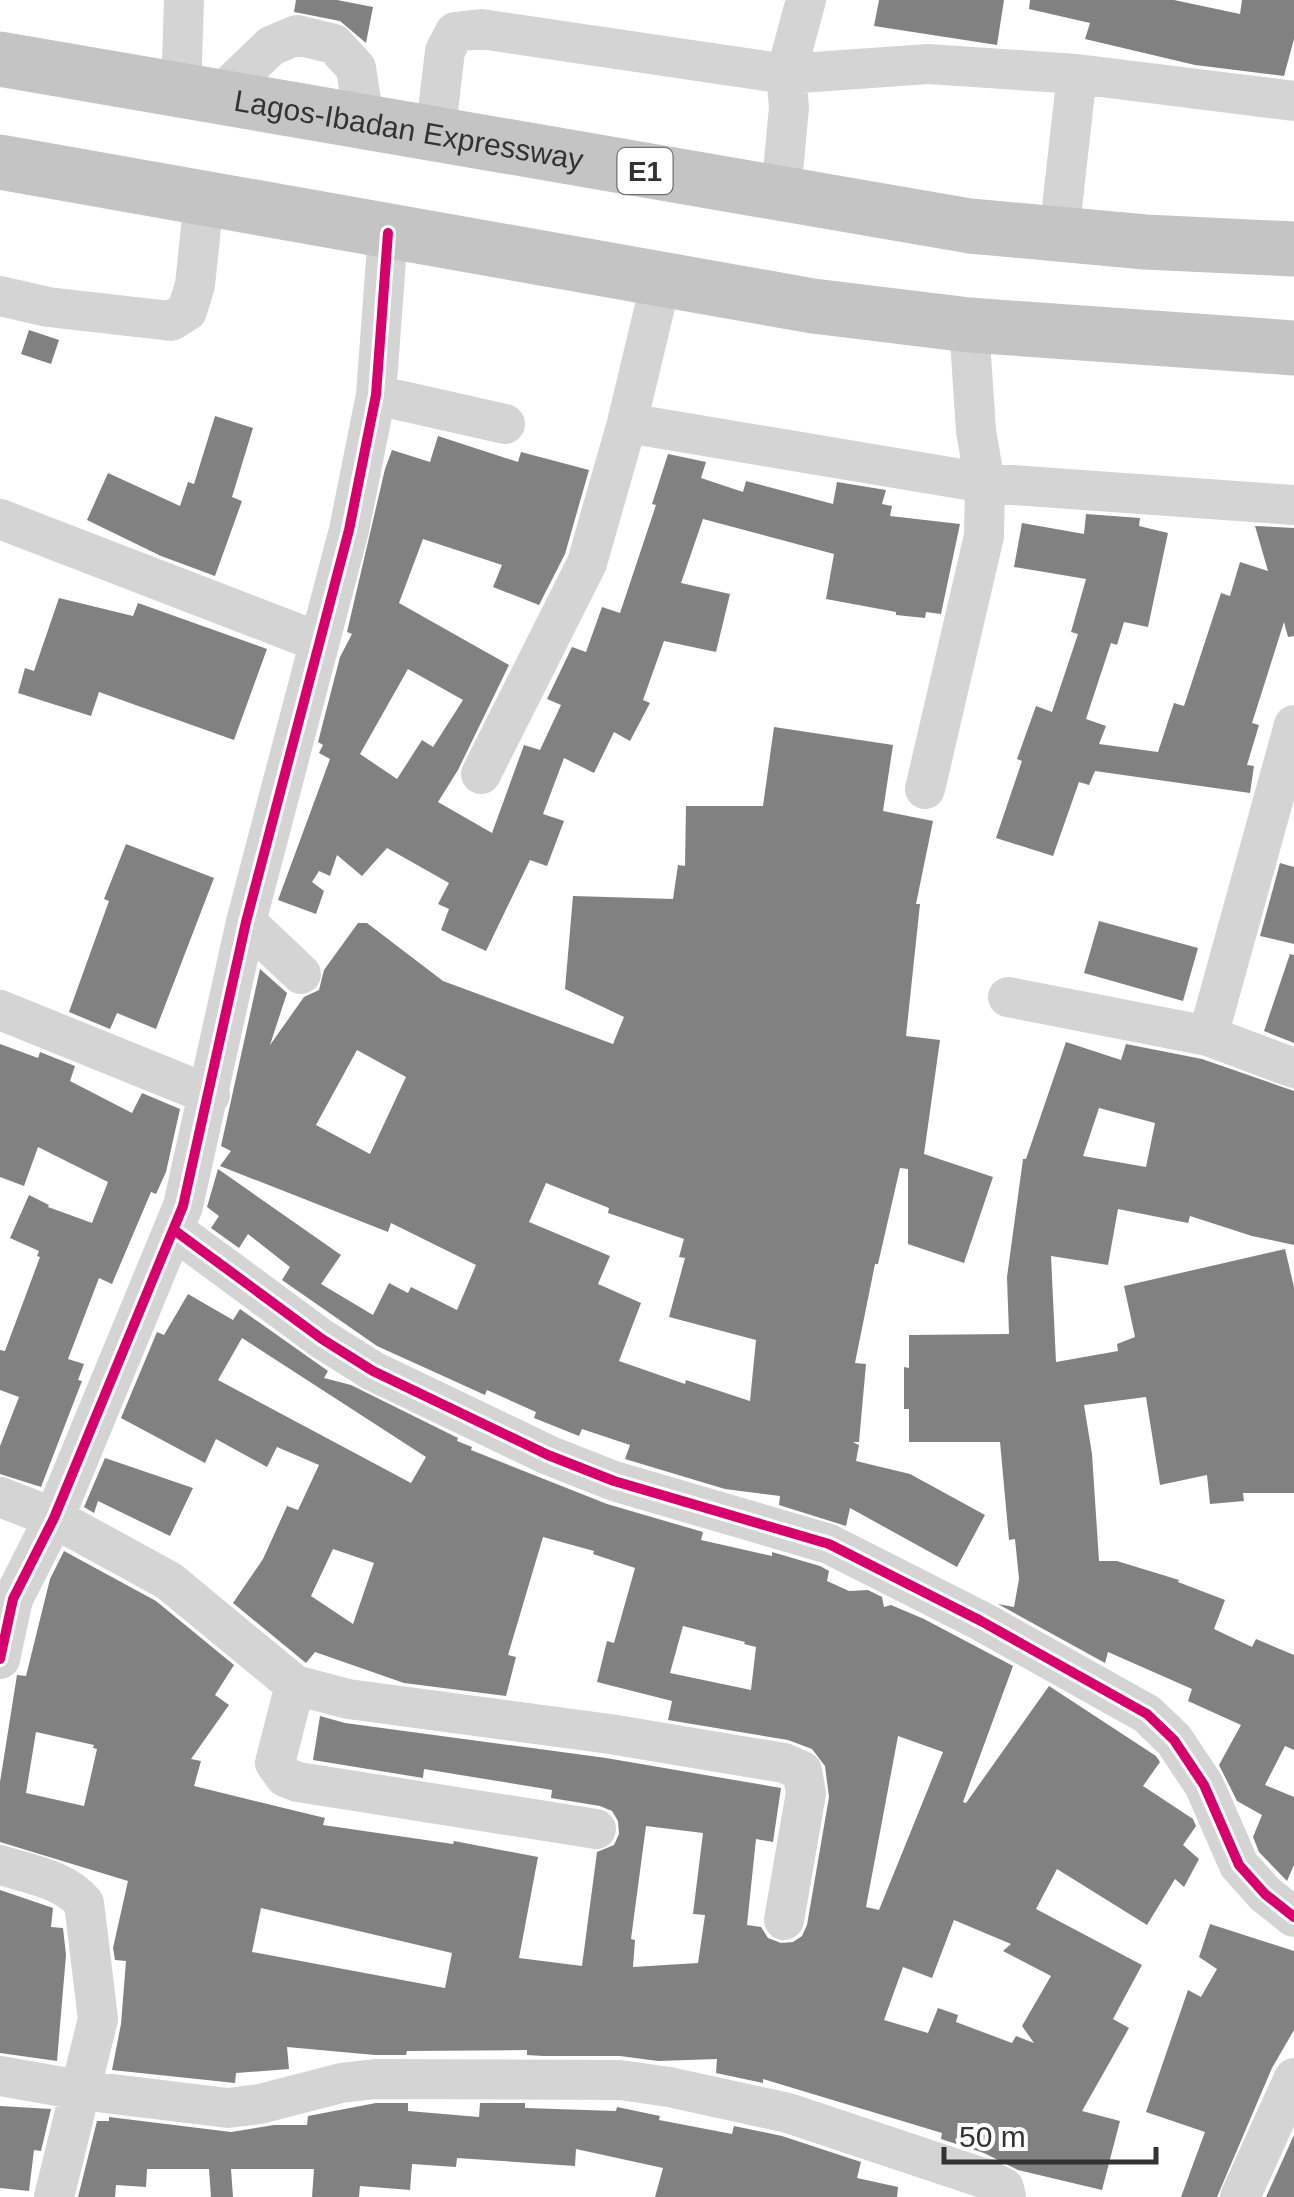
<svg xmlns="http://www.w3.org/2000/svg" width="1294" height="2197" font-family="Helvetica,sans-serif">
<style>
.building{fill:#818181;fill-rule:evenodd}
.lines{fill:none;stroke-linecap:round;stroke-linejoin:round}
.minor{stroke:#d4d4d4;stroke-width:40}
.highway{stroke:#c4c4c4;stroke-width:55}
.cycleway-casing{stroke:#fff;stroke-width:16}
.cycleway{stroke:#d6006c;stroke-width:10}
.labels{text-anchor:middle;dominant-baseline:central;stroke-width:10;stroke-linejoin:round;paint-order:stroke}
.shield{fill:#fff;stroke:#707070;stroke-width:2.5}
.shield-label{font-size:28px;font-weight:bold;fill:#333}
.street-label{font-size:30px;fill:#333;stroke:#fff}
</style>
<rect width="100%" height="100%" fill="#fff"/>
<path class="building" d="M296,0H337L373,7L366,43L340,21L294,12Z
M879,0H1004L997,45L874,26Z
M1030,0H1174L1240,14L1242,0H1294V39L1284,76L1195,65L1085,39L1090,23L1029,9Z
M29,330L59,340L51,364L21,354Z
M215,416L253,428L232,497L242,501L215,576L161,556L87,520L108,473L180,506L188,482L194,484Z
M438,436L518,462L521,452L589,470L565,554L539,605L493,587L502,565L423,539L399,603L509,665L458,770L438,802L492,833L524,745L540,750L561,705L547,699L572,647L586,652L602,607L620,613L656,505L652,504L668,454L706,462L701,478L743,492L746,481L833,504L837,482L886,490L882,504L892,506L890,516L960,524L941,614L926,612L925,618L896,615V612L826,599L834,554L703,519L681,583L730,594L716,652L664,641L643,700L650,703L630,741L614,732L594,773L564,758L543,814L564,821L547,866L530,860L486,951L441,930L449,909L438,904L449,883L387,848L362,876L337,855L330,876L319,871L312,882L324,891L316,914L278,900L330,759L319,753L323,745L318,742L340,657L352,634L347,632L385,469L392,450L430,462ZM408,669L463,700L433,747L422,740L397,779L360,754Z
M1086,514L1140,518L1139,526L1168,533L1148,627L1124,622L1117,645L1111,643L1086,719L1106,726L1099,744L1158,752L1174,703L1184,706L1221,593L1230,596L1240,562L1268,571L1255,526L1294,528V636L1288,637L1284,622L1252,723L1259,725L1247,765L1254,766L1250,793L1095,771L1089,785L1079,782L1053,856L996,838L1022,761L1017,759L1036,706L1052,712L1078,634L1071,632L1086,579L1014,567L1022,523L1084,534Z
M59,598L133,616L138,603L267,649L234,740L99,692L91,716L18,693L25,668L34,671Z
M774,727L893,745L883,811L933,821L916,904H920L906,1036L940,1040L924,1154L993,1177L964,1263L908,1244V1169L900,1168L878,1264H875L855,1363L866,1364L859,1442H853L859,1445L856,1461L910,1474L985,1515L957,1567L850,1508L846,1526L779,1505L780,1496L725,1489L625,1459L630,1445L582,1429L579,1436L534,1418L536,1412L487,1390L485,1395L377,1346L282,1280L290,1267L248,1234L239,1248L211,1228L219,1216L207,1207L218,1169L341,1255L321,1284L373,1315L389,1283L408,1293L411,1287L457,1310L476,1265L391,1223L388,1232L220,1166L231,1151L221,1146L260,969L287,993L270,1045L304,997L319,990L324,970L358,923H367L443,981L613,1044L624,1017L565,989L573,896L673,899L678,865L685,866L686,806H763ZM357,1050L406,1077L370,1154L316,1125ZM546,1183L609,1208L608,1213L684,1239L679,1257L685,1258L669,1317L756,1340L750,1401L686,1380L685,1384L619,1361L641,1303L598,1284L610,1256L529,1222Z
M126,844L214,878L156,1029L117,1013L110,1029L69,1012L109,901L104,899Z
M1280,863L1294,867V944L1260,936Z
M1099,921L1198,948L1183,1001L1084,973Z
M1290,954L1294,955V1043L1264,1031Z
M1066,1042L1121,1060L1126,1044L1202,1059L1294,1091V1245L1252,1236L1190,1216L1188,1223L1118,1209L1108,1265L1051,1256L1056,1362L1118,1351L1117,1344L1135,1337L1124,1286L1285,1249L1294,1287V1493H1243L1244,1501L1210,1504L1207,1475L1160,1485L1146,1397L1084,1405L1092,1454L1099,1561H1117L1179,1580L1178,1582L1225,1600L1214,1629L1252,1647L1256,1639L1294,1655V1750L1285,1746L1265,1785L1294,1797V1865L1287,1881L1259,1852L1253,1837L1262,1815L1237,1801L1219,1765L1241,1725L1188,1701L1192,1689L1108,1652L1105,1663L998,1604L1014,1607L1019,1579L1015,1539L1009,1540L1000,1442H909V1409H904V1367L909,1368V1335L1009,1334L1007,1277L1023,1159H1026ZM1099,1108L1155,1123L1146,1167L1083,1156Z
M0,1044L38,1058L40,1052L75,1066L70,1081L132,1113L142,1093L180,1109L166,1172L156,1194L151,1192L112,1284L99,1278L68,1359L84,1364L78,1380L82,1381L41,1487L0,1474V1446L19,1397L0,1390V1350L5,1351L40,1257L37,1256L39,1251L10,1238L29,1195L49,1205L48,1207L92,1223L108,1182L38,1147L24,1186L0,1177Z
M188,1294L233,1320L240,1309L328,1371L324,1378L351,1385L458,1438L457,1441L472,1447L471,1450L607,1504L703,1532L701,1540L772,1556V1552L820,1566L829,1571L827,1581L849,1591L868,1590L882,1597L884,1607L891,1605L924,1619L1013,1666L963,1802L966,1803L1049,1686L1156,1756L1160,1762L1143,1786L1193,1819L1196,1826L1183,1845L1199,1859L1184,1887L1175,1879L1147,1925L1057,1869L1036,1909L1142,1965L1113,2019L1129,2028L1082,2111L1120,2121L1102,2190L1018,2170L984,2153L941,2139L942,2133L763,2079V2083L716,2073L717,2059L658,2061L620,2056H543L527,2055V2050L407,2051L406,2055H375L287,2047L289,2069L236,2073L235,2083L112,2070L121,2024L126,1961L115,1960L113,1948L128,1881L0,1842V1782L17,1675L26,1676L50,1579L64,1551L156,1601L234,1665L215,1695L229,1705L191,1759L201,1761L194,1786L325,1818L323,1825L453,1844L454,1841L538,1857L519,1958L582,1966L597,1852L614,1845L619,1834L618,1821L612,1811L600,1806L551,1798L552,1790L424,1769L423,1778L313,1760L320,1716L345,1723L606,1758L781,1788L773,1842L756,1839L747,1925L761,1927L768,1938L781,1943L793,1942L802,1936L807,1925L829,1797L825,1766L812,1749L788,1740L668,1720L672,1701L597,1682L607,1641L614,1643L635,1568L593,1554L594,1551L543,1537L508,1655L516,1657L506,1696L404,1683L315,1652L306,1663L233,1603L263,1559L287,1506L298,1510L319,1465L277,1447L267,1467L216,1439L205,1463L121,1418L157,1332L164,1335ZM242,1338L426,1457L411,1483L218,1380ZM333,1549L374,1563L353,1624L311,1596ZM683,1626L745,1642L744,1644L756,1647L751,1690L670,1673ZM36,1732L94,1745L93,1748L97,1749L84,1806L26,1793ZM898,1736L943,1752L879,1910L866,1907ZM646,1826L703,1833L693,1914L705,1915L698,1963L633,1967L635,1940L631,1939ZM261,1908L452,1953L445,1988L252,1952ZM954,1920L1011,1944L1003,1951L1051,1976L1022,2026L1034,2043L1016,2036L1012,2043L956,2022L958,2015L938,2008L928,2033L884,2020L903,1967L932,1978Z
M105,1458L193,1488L170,1536L98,1501L94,1513L84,1507Z
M0,1890L53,1908L51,1927L63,1928L66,1955L57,2061L0,2053Z
M1210,1924L1294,1951V2030L1272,2068L1217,2197H1181L1205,2132L1146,2112L1188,1990L1201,1997L1217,1969L1199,1957Z
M376,2103H408V2111L479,2117L480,2103H525V2108L616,2111L617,2107L660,2116L659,2120L732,2134L734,2126L782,2136L861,2162L857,2178L898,2187L897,2197H655L663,2168L576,2149L575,2166L457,2158L456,2167L412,2164L410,2190L360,2186L359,2197H312L314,2169H231L233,2197H211L209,2169H147L146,2187L116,2185L115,2197H78L97,2121H109V2117L231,2132L274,2125H307L308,2116Z
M0,2106L51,2109L41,2151L34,2150L29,2191L0,2188Z
M1294,2135V2197H1266Z"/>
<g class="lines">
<path class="minor" d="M181,91L184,0
M218,97L271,46L297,35L334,44L356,68L364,121
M435,136L445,51L455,32L481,29L786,74L928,64L1077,74L1294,101
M781,194L789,107L786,74L806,0
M1059,234L1077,74
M0,296L48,307L171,321L187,311L195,285L204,199
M376,395L505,424
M627,423L985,483L1294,505
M0,519L319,642
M481,774L587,563L627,423L661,281
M925,789L984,536L985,483L976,431L969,325
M246,922L301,974
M1008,997L1208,1036L1294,1068
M0,1010L210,1095
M1208,1036L1294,725
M174,1230L322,1339L373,1371L548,1455L614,1481L829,1544L981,1621L1147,1714L1174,1740L1204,1785L1239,1865L1265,1894L1294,1917
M0,1497L54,1518L169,1581L295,1685L275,1763L285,1777L298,1782L596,1829
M0,1659L13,1599L54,1518L183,1206L246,922L349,530L376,395L388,233
M295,1685L348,1699L610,1734L784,1763L802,1771L806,1793L784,1920
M0,1865C29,1874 64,1879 84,1903L98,2019L54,2197
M0,2076L80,2090L228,2108L260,2104L341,2083L375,2079L620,2080L669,2087L788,2113L986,2179L1004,2188L1006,2197
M1240,2197L1294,2078"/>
<g class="highway">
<path id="s1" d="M0,59L970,226L1145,242L1294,249"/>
<path d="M0,162L813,306L969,325L1294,348"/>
</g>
<defs>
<path id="cycleway" d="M174,1230L322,1339L373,1371L548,1455L614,1481L829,1544L981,1621L1147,1714L1174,1740L1204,1785L1239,1865L1265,1894L1294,1917
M0,1659L13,1599L54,1518L183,1206L246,922L349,530L376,395L388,233"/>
</defs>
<use href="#cycleway" class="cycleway-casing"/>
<use href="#cycleway" class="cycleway"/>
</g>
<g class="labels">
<rect class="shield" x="617.5" y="148" width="55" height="46" rx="8"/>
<g class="shield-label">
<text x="645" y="171">E1</text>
</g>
<g class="street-label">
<text stroke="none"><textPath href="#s1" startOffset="415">Lagos-Ibadan Expressway</textPath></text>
</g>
</g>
<path d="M944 2147v15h212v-15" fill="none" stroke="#333333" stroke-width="5"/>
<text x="959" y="2147" font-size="30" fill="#333333" stroke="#ffffff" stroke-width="8" paint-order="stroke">50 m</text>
</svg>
